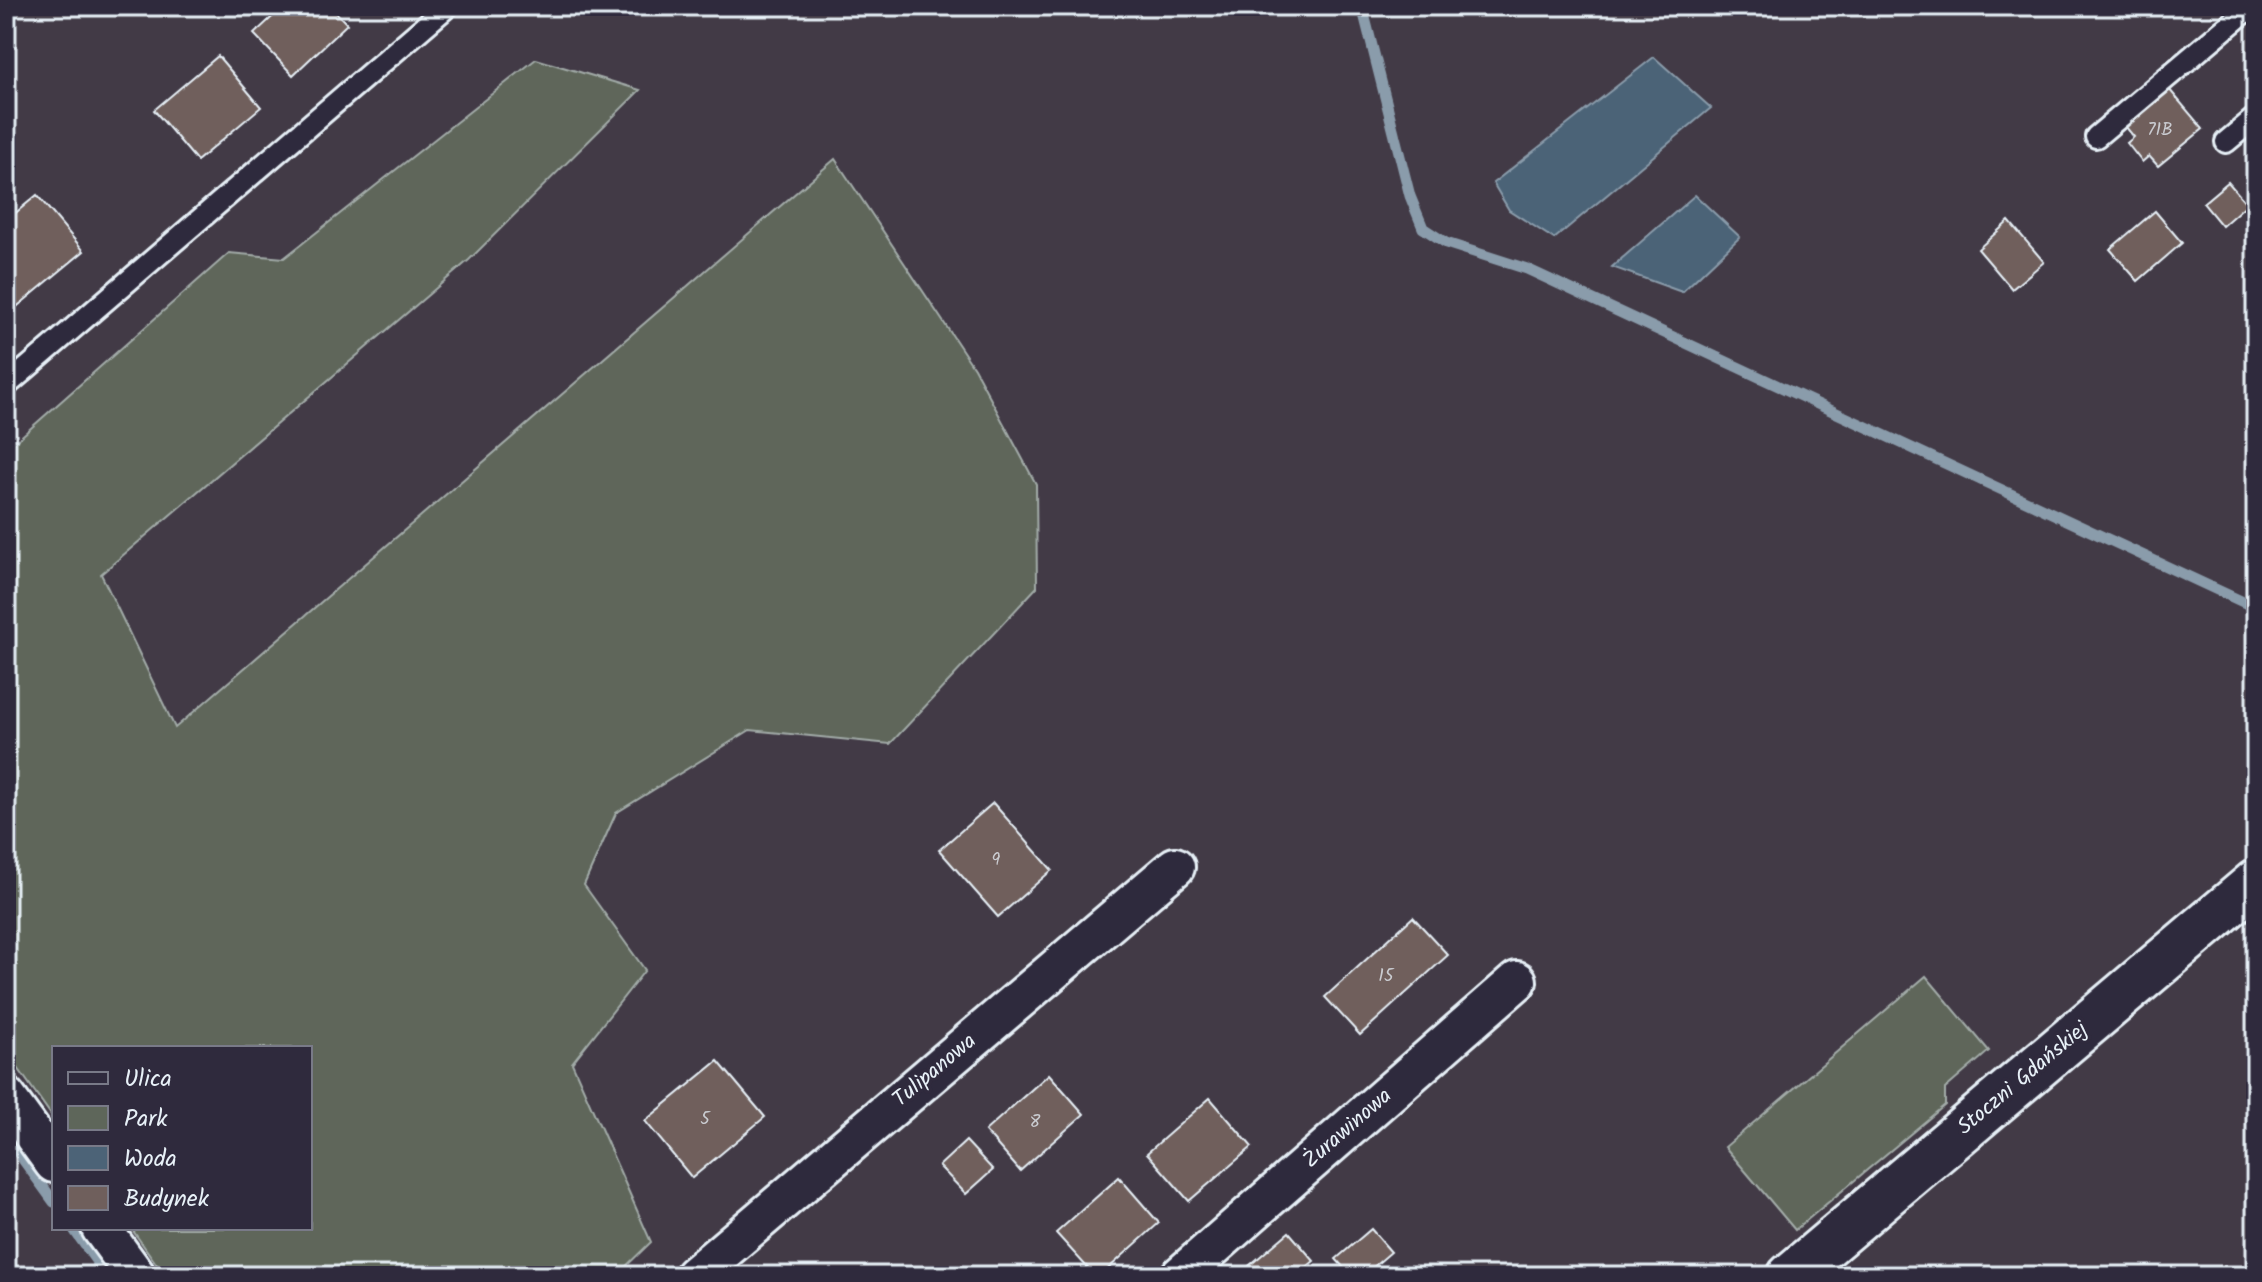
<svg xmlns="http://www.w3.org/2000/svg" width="2262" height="1282" font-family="Kalam,sans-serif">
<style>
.green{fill:#5e665a;stroke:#a3aca9;stroke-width:2}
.water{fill:#4c6377;stroke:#8a9cab;stroke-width:2}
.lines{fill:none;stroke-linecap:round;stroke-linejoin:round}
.stream{stroke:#8a9cab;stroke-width:11}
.building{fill:#6f5f5c;stroke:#e8f1f8;stroke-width:2}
.service-casing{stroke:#e8f1f8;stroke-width:26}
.minor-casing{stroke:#e8f1f8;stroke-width:44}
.tertiary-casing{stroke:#e8f1f8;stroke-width:50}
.service{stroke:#2f2a3d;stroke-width:20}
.minor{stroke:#2f2a3d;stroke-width:38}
.tertiary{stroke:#2f2a3d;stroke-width:44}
.labels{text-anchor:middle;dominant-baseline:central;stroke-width:7;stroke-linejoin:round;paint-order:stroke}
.number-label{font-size:18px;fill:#caccd1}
.street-label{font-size:22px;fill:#e8f1f8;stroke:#2f2a3d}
</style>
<rect width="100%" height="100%" fill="#423a46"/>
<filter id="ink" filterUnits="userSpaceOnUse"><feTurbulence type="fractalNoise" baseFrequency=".0125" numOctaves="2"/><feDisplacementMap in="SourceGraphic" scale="16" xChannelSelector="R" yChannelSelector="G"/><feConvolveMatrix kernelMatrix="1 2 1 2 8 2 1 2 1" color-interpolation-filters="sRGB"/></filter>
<g filter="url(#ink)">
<path class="green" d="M536,59L640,90L469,260L101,574L175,728L835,159L974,368L1036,484L1037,587L890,744L750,730L616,813L584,885L645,970L572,1063L651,1242L616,1276H165L131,1228H310V1048H54V1119L6,1051V450L229,253L284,258Z
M1926,976L1989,1051L1945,1089V1105L1795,1230L1725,1147Z"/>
<path class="water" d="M1654,57L1711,108L1554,239L1509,210L1493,183Z
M1695,195L1740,237L1682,292L1612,267Z"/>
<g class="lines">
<path class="stream" d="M1362,6L1410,196L1423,228L1446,243L1527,269L2256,608
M6,1136L54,1202
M73,1228L97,1262"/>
</g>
<path class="building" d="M284,6H330L347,24L293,75L254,34Z
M218,56L261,107L197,161L154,110Z
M2169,89L2203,129L2158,166L2149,156L2142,162L2127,143L2134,137L2125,126Z
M2228,182L2247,204L2222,226L2203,203Z
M37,195L84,251L7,315L6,221Z
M2155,211L2182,243L2138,281L2110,249Z
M2009,221L2044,262L2012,289L1978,249Z
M993,803L1052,870L998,917L939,850Z
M1413,917L1448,955L1360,1035L1325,997Z
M718,1061L765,1117L692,1178L645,1121Z
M1049,1074L1084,1114L1020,1171L985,1131Z
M1210,1098L1252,1147L1189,1201L1147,1153Z
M966,1141L993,1170L966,1194L939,1166Z
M1119,1177L1159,1223L1100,1276H1095L1056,1233Z
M1371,1229L1391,1252L1363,1276H1351L1336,1259Z
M1289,1232L1314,1261L1296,1276H1257L1249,1266Z"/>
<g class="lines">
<defs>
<path id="service" d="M2096,137L2252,6
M2226,142L2256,117
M6,386L448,6"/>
<path id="minor" d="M6,1097L54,1163
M101,1228L136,1276
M694,1276L1175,867
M1180,1276L1517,981"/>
<path id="tertiary" d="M1790,1276L2256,882"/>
</defs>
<use href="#service" class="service-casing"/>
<use href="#minor" class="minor-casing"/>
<use href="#tertiary" class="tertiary-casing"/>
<use href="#service" class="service"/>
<use href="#minor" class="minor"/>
<use href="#tertiary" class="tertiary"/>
</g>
</g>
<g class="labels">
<g class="number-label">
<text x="2160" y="130">71B</text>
<text x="996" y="860">9</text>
<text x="1386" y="976">15</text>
<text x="705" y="1119">5</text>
<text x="1035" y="1122">8</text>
</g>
<g class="street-label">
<text transform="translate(935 1071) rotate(-40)">Tulipanowa</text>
<text transform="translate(2023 1079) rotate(-40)">Stoczni Gdańskiej</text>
<text transform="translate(1348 1129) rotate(-41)">Żurawinowa</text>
</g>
</g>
<rect width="2262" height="1282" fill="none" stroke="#2f2a3d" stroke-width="32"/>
<rect x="16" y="16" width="2230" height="1250" fill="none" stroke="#e8f1f8" stroke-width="3" filter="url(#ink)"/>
<rect x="52" y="1046" width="260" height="184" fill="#2f2a3d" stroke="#797a88" stroke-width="2"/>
<rect x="68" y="1072" width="40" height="12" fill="#2f2a3d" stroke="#797a88" stroke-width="2"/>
<text x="124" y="1086" font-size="24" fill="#e8f1f8">Ulica</text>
<rect x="68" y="1106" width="40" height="24" fill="#5e665a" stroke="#797a88" stroke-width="2"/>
<text x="124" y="1126" font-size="24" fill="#e8f1f8">Park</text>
<rect x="68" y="1146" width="40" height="24" fill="#4c6377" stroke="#797a88" stroke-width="2"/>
<text x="124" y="1166" font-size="24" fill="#e8f1f8">Woda</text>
<rect x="68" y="1186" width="40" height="24" fill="#6f5f5c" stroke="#797a88" stroke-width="2"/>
<text x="124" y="1206" font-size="24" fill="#e8f1f8">Budynek</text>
</svg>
